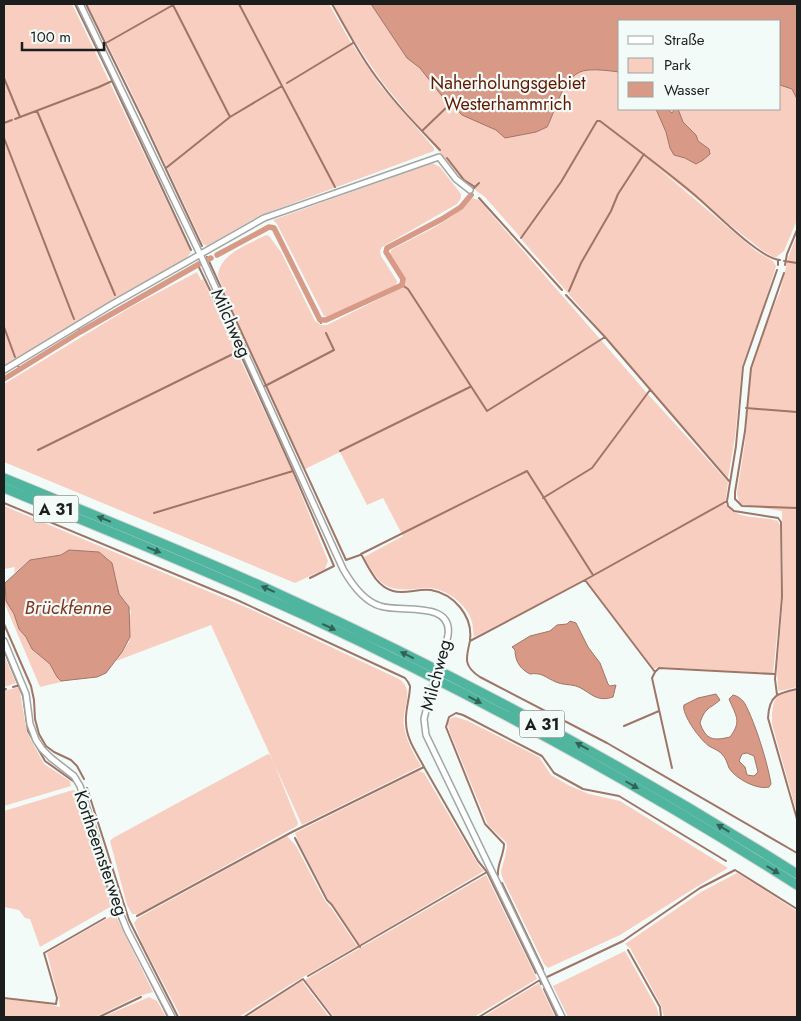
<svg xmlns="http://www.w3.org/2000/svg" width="801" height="1021" font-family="Jost,sans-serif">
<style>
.green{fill:#f8cec1;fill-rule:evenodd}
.water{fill:#d89a87;stroke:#9f7567;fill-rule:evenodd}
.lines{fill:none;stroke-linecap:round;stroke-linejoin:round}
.stream{stroke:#9f7567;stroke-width:2}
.canal{stroke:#d89a87;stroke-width:5.5}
.minor-casing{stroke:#a0a7a5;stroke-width:8}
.motorway-casing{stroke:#d6d6d6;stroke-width:11}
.minor{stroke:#fff;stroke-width:5}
.motorway{stroke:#4fb59e;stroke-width:9}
.minor-bridge-casing{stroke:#a0a7a5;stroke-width:8;stroke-linecap:butt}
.minor-bridge{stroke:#fff;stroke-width:5}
.oneway{fill:#326257}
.labels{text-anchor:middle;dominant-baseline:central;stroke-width:4.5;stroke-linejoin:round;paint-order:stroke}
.shield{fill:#f3fbf8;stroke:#5c605f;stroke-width:1}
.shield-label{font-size:16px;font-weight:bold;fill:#1b1e1d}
.park-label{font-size:18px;fill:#611800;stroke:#f3fbf8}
.street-label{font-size:18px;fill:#1b1e1d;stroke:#f3fbf8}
.water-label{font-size:19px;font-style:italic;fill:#823720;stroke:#f3fbf8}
</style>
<rect width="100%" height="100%" fill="#f3fbf8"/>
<path class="green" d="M4,4H72L191,252L185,260L72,325L4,367Z
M87,4H329L350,41L379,84L434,148V151L261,215L207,246L203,244L127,83Z
M333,4H797V220L784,251L775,258L763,251L653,164L756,251L773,261L776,266L762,311L742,366L735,437L728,478L522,240V236L520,237L485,197L464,182L382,82L347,30ZM620,21H780V109H620Z
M432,163L440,167L461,194V198L457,204L382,247L380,251L381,256L397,281L396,285L328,317L324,316L277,224L273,220Z
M472,198L479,200L646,392L728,482L725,504C738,521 759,515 778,521L780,526L781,598L773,673L658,667L654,669L586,580L474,637C473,632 473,626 472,622C467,603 442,586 424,588C410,589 398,592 385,585C376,579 369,566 364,557L403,536L383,498L367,505L340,452L305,469L259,373L218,276C219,254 249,244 266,235L269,236L281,252L315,321L321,325H327L403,287L405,279L390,255L391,250C416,236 454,221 472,198Z
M797,235V687L780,691L778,690L777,670L783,599L782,511L743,505L739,502L737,493L745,442L751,369L775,303L780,292L788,258Z
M197,272L201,280L203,279L291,469L328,561L325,569L295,583L4,462V384L131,307Z
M4,506L248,608L399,679C416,690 401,710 404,726C406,741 414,754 421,766L302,825L211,625L116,661L129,642L130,637L129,621L131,612L126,602L119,594L112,563L107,558L99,552L69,550L61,555L30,560L14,573L15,567L4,569Z
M4,582L5,583L6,601L14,615L19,629L26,637L32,649L50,664L57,677L61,681L69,680L40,687L4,602Z
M4,655L16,683L4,687Z
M19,687L27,732L44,764L70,781L71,786L4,806V691Z
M797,690V813L772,724C772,715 771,699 781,694C785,691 792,691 797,690Z
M456,717L468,721L539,757L551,775L570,786L589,794L620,801L728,868L698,886L620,935L548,968L544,964L502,877L501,871L505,857L507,846L506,842L488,825L449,730L448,723L451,718Z
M268,754L271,756L298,823L297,826L138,914H132L127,905L110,841L113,838Z
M419,771L424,773L479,866L484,871L361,944H359L328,899L298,841L295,833Z
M73,790L75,791L112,906L40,947L30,919L25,918L19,910L4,907V811Z
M287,836L296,846L325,901L332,909L357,946L291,984L239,1017H181L142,943L134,923L138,918Z
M737,873L797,911V1017H664L661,1005L630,948L625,944L701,892Z
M486,875L537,979L474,1017H334L305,980Z
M115,914L153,992L136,997L95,1017H4V999L48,1004L60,1007L59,1000L47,953Z
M625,951L657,1008L659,1017H568L553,986Z
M302,981L329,1017H247Z
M539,983L555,1017H483Z
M149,997L157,1001L166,1017H103Z"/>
<path class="water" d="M371,4H797V99L792,89L780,85V21H620V72C610,71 598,69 588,70C563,72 557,108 547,127L536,132L505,138L496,130L462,115L458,111L457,107L449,105L420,68L407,58Z
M656,109H667L672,113L675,109H678L683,122L696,135L698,141L709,149L710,154L703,160L696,164L685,158L674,155L670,148L666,132Z
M69,550L99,552L112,563L119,594L129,607L130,637L122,652L106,673L97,677L61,681L57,677L50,664L32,649L26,637L19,629L14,614L6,601L5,583L30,560L61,555Z
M570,621L576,623L588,647L600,663L608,684L610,686L616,685L613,697C595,703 590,691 576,686C569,684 562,685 556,682C546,678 542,672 530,674C520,669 515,661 515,650L512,647L530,636L550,631L557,625L567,624Z
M716,694L720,700C710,709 705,707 700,723C706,740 713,741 730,737C742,721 736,716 729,699L733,695C738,696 743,700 745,704C755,722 768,764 771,784L769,787C757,790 736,779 729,768C727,763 726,758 722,754C718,750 714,749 709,746C701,741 681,714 684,705L698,698ZM747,753L754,756L758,772L754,776L747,775L745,767L739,761L742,754Z"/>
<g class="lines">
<path class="stream" d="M75,4L112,80
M86,4L142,118L202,246
M239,4L335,187
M332,4C348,32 363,61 383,86C400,109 420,129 440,150
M106,43L173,5L230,117
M4,78L20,117
M287,83L353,43
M37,111L115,295
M15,119L99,87L112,81L191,250
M4,123L12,120
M422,131L449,105
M4,138L74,319
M447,158L464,180L475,187
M166,168L230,117L282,86
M474,188L479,183
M472,194L473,195
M479,198L562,290
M521,238L561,182L597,121H600C630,144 661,167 690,191C709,206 759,259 780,260
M207,257L346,560L360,555
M784,261L797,263
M197,263L239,351
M778,265V260
M785,265L787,254L797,230
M777,270L743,367L736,446L727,501L728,506L734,511L778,518L781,522L782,597L775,679L777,695
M784,273L751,368L745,431L735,492V499L742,506L797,508
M402,285L408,289L487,411L605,337L566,295
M569,291L581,263L611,211L618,194L644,154
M320,320L321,323
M4,327L15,357
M78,328L80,332
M605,337L729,481
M18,366L20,369
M265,386L334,350L326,333
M746,408L797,412
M38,450L239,351L293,471
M340,451L470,387
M543,498L592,468L650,390
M727,501L585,580L470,641C466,658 463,666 480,677L607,743L797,853
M4,503L235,599L405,678L408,682L410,686C410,698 405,710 406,722C406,739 417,753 424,767
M154,513L293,471L334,566L310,578
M585,580L655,672
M4,624L31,686L34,700L35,719L39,734L46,746L54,752L71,760L77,766L84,779
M470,640C473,616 454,594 431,590C418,588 405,595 393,591C376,586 369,568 361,554L527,471L593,575
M4,650L23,696L28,731L45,761L73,781
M13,687L20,685
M797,689C778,693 769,695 768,718L797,819
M4,690L6,689
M624,726L659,711
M672,768L652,678L655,672L659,668L774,674
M87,788L129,920L178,1017
M78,793L113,905
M295,838L327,900L332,905L360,947
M498,875C497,864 504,855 504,844L485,824L446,727L449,717L456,713L463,715L542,756L554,773L583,789L619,796L726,861
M502,883L543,969
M116,912L124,928
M137,916L292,832L424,767L478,861L487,872
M129,939L168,1017
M628,950L660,1007L661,1017
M308,976L487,872L536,973
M547,977L623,941L700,888L735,870L797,909
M544,989L557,1017
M4,998L56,1004L57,998L44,953L105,918
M99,1017L141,997
M244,1017L303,979L332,1017
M479,1017L540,980L541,984"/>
<path class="canal" d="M217,255L269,227L274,228L320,320H326L402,285L403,279L386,252L387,248L442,219L461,207L471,195
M207,260L211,258
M4,379L80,332L199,264"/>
<defs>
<path id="minor" d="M80,4L200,254L343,569C351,583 363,601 380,606C400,613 453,600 448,635C447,641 445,647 443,653
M4,370L111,305L264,218L439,157L456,179L470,190
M4,641L26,694L30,724L36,740L42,749L51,758L74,776L80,786L118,908L127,930L172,1017
M430,694L424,719L426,735L562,1017"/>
<path id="motorway" d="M4,478C96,516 189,553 279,594C458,675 631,769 797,874
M4,488C106,530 208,571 308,617C477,696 640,785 797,885"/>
</defs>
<use href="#minor" class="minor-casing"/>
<use href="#motorway" class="motorway-casing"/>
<use href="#minor" class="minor"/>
<use href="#motorway" class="motorway"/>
<defs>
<path id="minor-bridge" d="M430,694L443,653"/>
</defs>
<use href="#minor-bridge" class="minor-bridge-casing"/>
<use href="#minor-bridge" class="minor-bridge"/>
</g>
<defs><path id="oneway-solid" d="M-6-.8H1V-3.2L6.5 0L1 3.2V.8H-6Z" transform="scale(1.25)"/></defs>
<g class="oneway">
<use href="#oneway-solid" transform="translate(104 519) rotate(-158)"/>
<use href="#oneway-solid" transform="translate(154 550) rotate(22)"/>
<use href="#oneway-solid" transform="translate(268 589) rotate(-156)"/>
<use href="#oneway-solid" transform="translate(329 627) rotate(25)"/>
<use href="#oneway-solid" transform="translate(407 655) rotate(-154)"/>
<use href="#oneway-solid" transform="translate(475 700) rotate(28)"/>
<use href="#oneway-solid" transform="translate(582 746) rotate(-151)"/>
<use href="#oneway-solid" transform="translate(632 785) rotate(30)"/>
<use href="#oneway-solid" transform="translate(723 828) rotate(-149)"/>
<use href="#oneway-solid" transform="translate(773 870) rotate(32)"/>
</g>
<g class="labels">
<g class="shield">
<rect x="33.5" y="495.5" width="45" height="27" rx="4"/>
<rect x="519.5" y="710.5" width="45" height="27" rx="4"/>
</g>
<g class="shield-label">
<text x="56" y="509">A 31</text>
<text x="542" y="724">A 31</text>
</g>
<g class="park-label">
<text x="508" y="83">Naherholungsgebiet<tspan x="508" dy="21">Westerhammrich</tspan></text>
</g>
<g class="street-label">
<text transform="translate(231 323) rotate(66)">Milchweg</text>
<text transform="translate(436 675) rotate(-75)">Milchweg</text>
<text transform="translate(101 853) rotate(71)">Kortheemsterweg</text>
</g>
<g class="water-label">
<text x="68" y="607">Brückfenne</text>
</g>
</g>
<rect width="801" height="1021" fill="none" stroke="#1b1e1d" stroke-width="10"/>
<rect x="618" y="20" width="162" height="90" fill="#f3fbf8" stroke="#9da3a0"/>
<rect x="628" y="36" width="25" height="8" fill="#ffffff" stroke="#9da3a0"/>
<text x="664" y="45" font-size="15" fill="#1b1e1d">Straße</text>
<rect x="628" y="58" width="25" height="15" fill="#f8cec1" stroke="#9da3a0"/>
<text x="664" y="70" font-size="15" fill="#1b1e1d">Park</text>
<rect x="628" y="82" width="25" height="15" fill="#d89a87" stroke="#9da3a0"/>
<text x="664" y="95" font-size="15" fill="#1b1e1d">Wasser</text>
<path d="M22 42v8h82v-8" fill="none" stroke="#1b1e1d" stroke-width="2.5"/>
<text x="30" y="42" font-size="15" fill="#1b1e1d" stroke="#f3fbf8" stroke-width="4" paint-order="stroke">100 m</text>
</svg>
